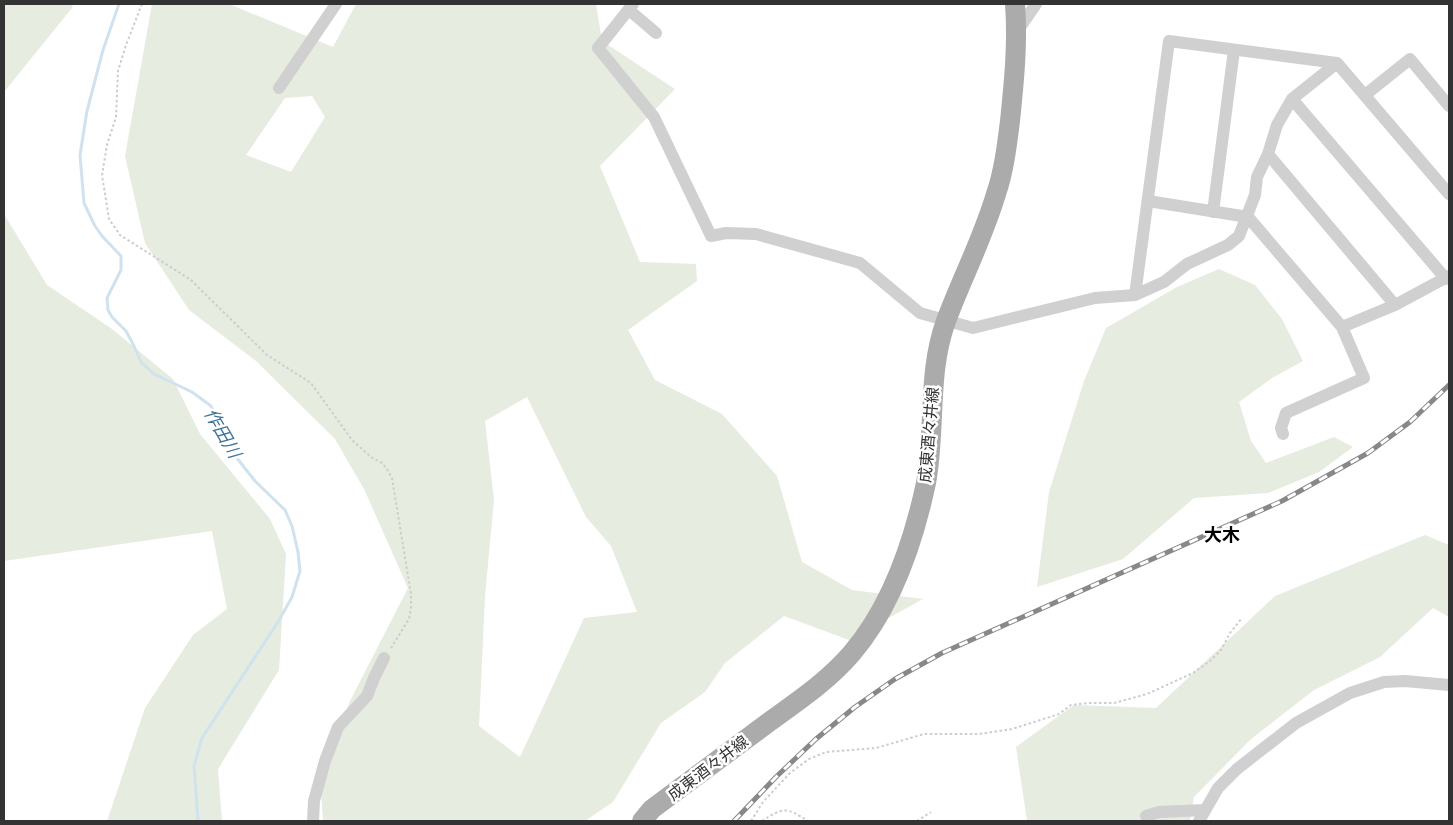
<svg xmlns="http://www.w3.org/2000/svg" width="1453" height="825" font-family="'DejaVu Sans','Noto Sans JP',sans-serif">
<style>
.green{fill:#e6ecdf;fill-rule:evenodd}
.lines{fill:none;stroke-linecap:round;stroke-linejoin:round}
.stream{stroke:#cfe2ee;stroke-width:3}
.path{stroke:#cdcdcd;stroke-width:2;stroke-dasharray:2.5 2.5;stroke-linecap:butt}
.street{stroke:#d0d0d0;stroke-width:12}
.primary{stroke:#ababab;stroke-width:20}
.rail-casing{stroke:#888;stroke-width:5}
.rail{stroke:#fff;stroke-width:3;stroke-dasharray:9;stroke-linecap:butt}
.labels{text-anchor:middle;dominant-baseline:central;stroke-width:5;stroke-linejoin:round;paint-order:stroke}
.street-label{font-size:16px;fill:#333;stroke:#fff}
.water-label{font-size:18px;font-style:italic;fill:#3f7597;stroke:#fff}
.neighbourhood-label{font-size:18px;font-weight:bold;fill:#000;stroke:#fff}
</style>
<rect width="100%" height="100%" fill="#fff"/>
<path class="green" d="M4,4H73L72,8L4,92Z
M152,4H229L333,47L356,4H596L602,41L675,89L600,166L640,262L696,264L697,281L628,330L655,380L722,414L777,476L802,562L852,590L923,599L849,640L784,616L725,663L705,692L661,723L613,802L585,821H323L320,778L350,701L408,588L364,489L335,439L256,361L189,310L145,243L125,156ZM312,96L325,117L291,172L246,155L285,98ZM527,397L586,517L611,546L637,612L584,618L520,757L479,726L485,596L494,500L485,421Z
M4,214L47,285L112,329L173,379L200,434L270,519L286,554L279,670L218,769L222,821H107L145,708L193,635L227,609L212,531L4,561Z
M1219,269L1255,285L1282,319L1303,361L1272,378L1239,402L1251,441L1266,463L1334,437L1353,447L1319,472L1268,493L1194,498L1123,559L1037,587L1049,492L1084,381L1106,328L1177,287Z
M1425,535L1449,545V617L1433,608L1380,657L1314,690L1251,739L1194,797L1190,821H1027L1016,747L1074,705L1156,708L1275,596Z"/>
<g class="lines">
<path class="stream" d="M119,4L103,50L87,111L80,155L84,203L95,226L102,236L121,256V270L107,298L108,310L112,317L126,331L134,346L141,362L154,374L192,392L211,406L232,452L255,481L285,510L292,526L298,552L300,571L292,597L278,622L202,738L194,766L198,821"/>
<path class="path" d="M142,4L126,45L118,71L116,117L107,145L102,175L109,219L120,235L191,280L267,355L311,383L352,440L371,457L382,463L387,469L392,478L411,594V608L409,619L391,648
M751,821L763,802L790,773L809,759L826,752L876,748L924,734H979L1012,729L1059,714L1071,705L1088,703H1114L1147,694L1193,673L1210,661L1221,650L1230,633L1242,618
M762,821C784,807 786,807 808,821
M917,821L931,812"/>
<path class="street" d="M633,4L598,48L654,117L711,236L726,233L756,234L860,263L920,313L973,328L1095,298L1135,295L1164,282L1187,264L1228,245L1239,236L1255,195L1257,177L1268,154L1277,125L1292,99L1337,63
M629,10L656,33
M1016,33L1036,4
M279,88L336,4
M1365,95L1410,59L1449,106
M1292,99L1446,279
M1268,154L1395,305
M1148,201L1248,217L1342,327L1364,378L1286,413L1281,428L1283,434
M1213,212L1234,50
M1135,295L1169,41L1337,63L1449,194
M1342,327L1395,305L1449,276
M1146,816L1159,812L1205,810
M313,821L314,801L325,761L338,727L367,696L374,678L384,658
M1199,821L1218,788L1237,769L1296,723L1350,693L1384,682L1405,681L1449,685"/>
<path class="primary" d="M642,821L652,809C691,780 730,751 769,722C798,701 828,681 852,653C892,606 913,544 926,483C936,429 927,373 946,321C962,278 983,238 996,194C1004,171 1007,145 1010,121C1014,82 1018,43 1015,4"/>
<defs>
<path id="rail" d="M734,821L777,776L816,739L855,707L895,679L942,653L1282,501L1368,453L1410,422L1449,385"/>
</defs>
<use href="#rail" class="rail-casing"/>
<use href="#rail" class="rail"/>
</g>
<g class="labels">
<g class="street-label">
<text transform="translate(929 435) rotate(-85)">成東酒々井線</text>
<text transform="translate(708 768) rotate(-37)">成東酒々井線</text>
</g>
<g class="water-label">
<text transform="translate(223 433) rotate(60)">作田川</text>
</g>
<g class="neighbourhood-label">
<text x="1222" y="534">大木</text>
</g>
</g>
<rect width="1453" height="825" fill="none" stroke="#333333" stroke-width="10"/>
</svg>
